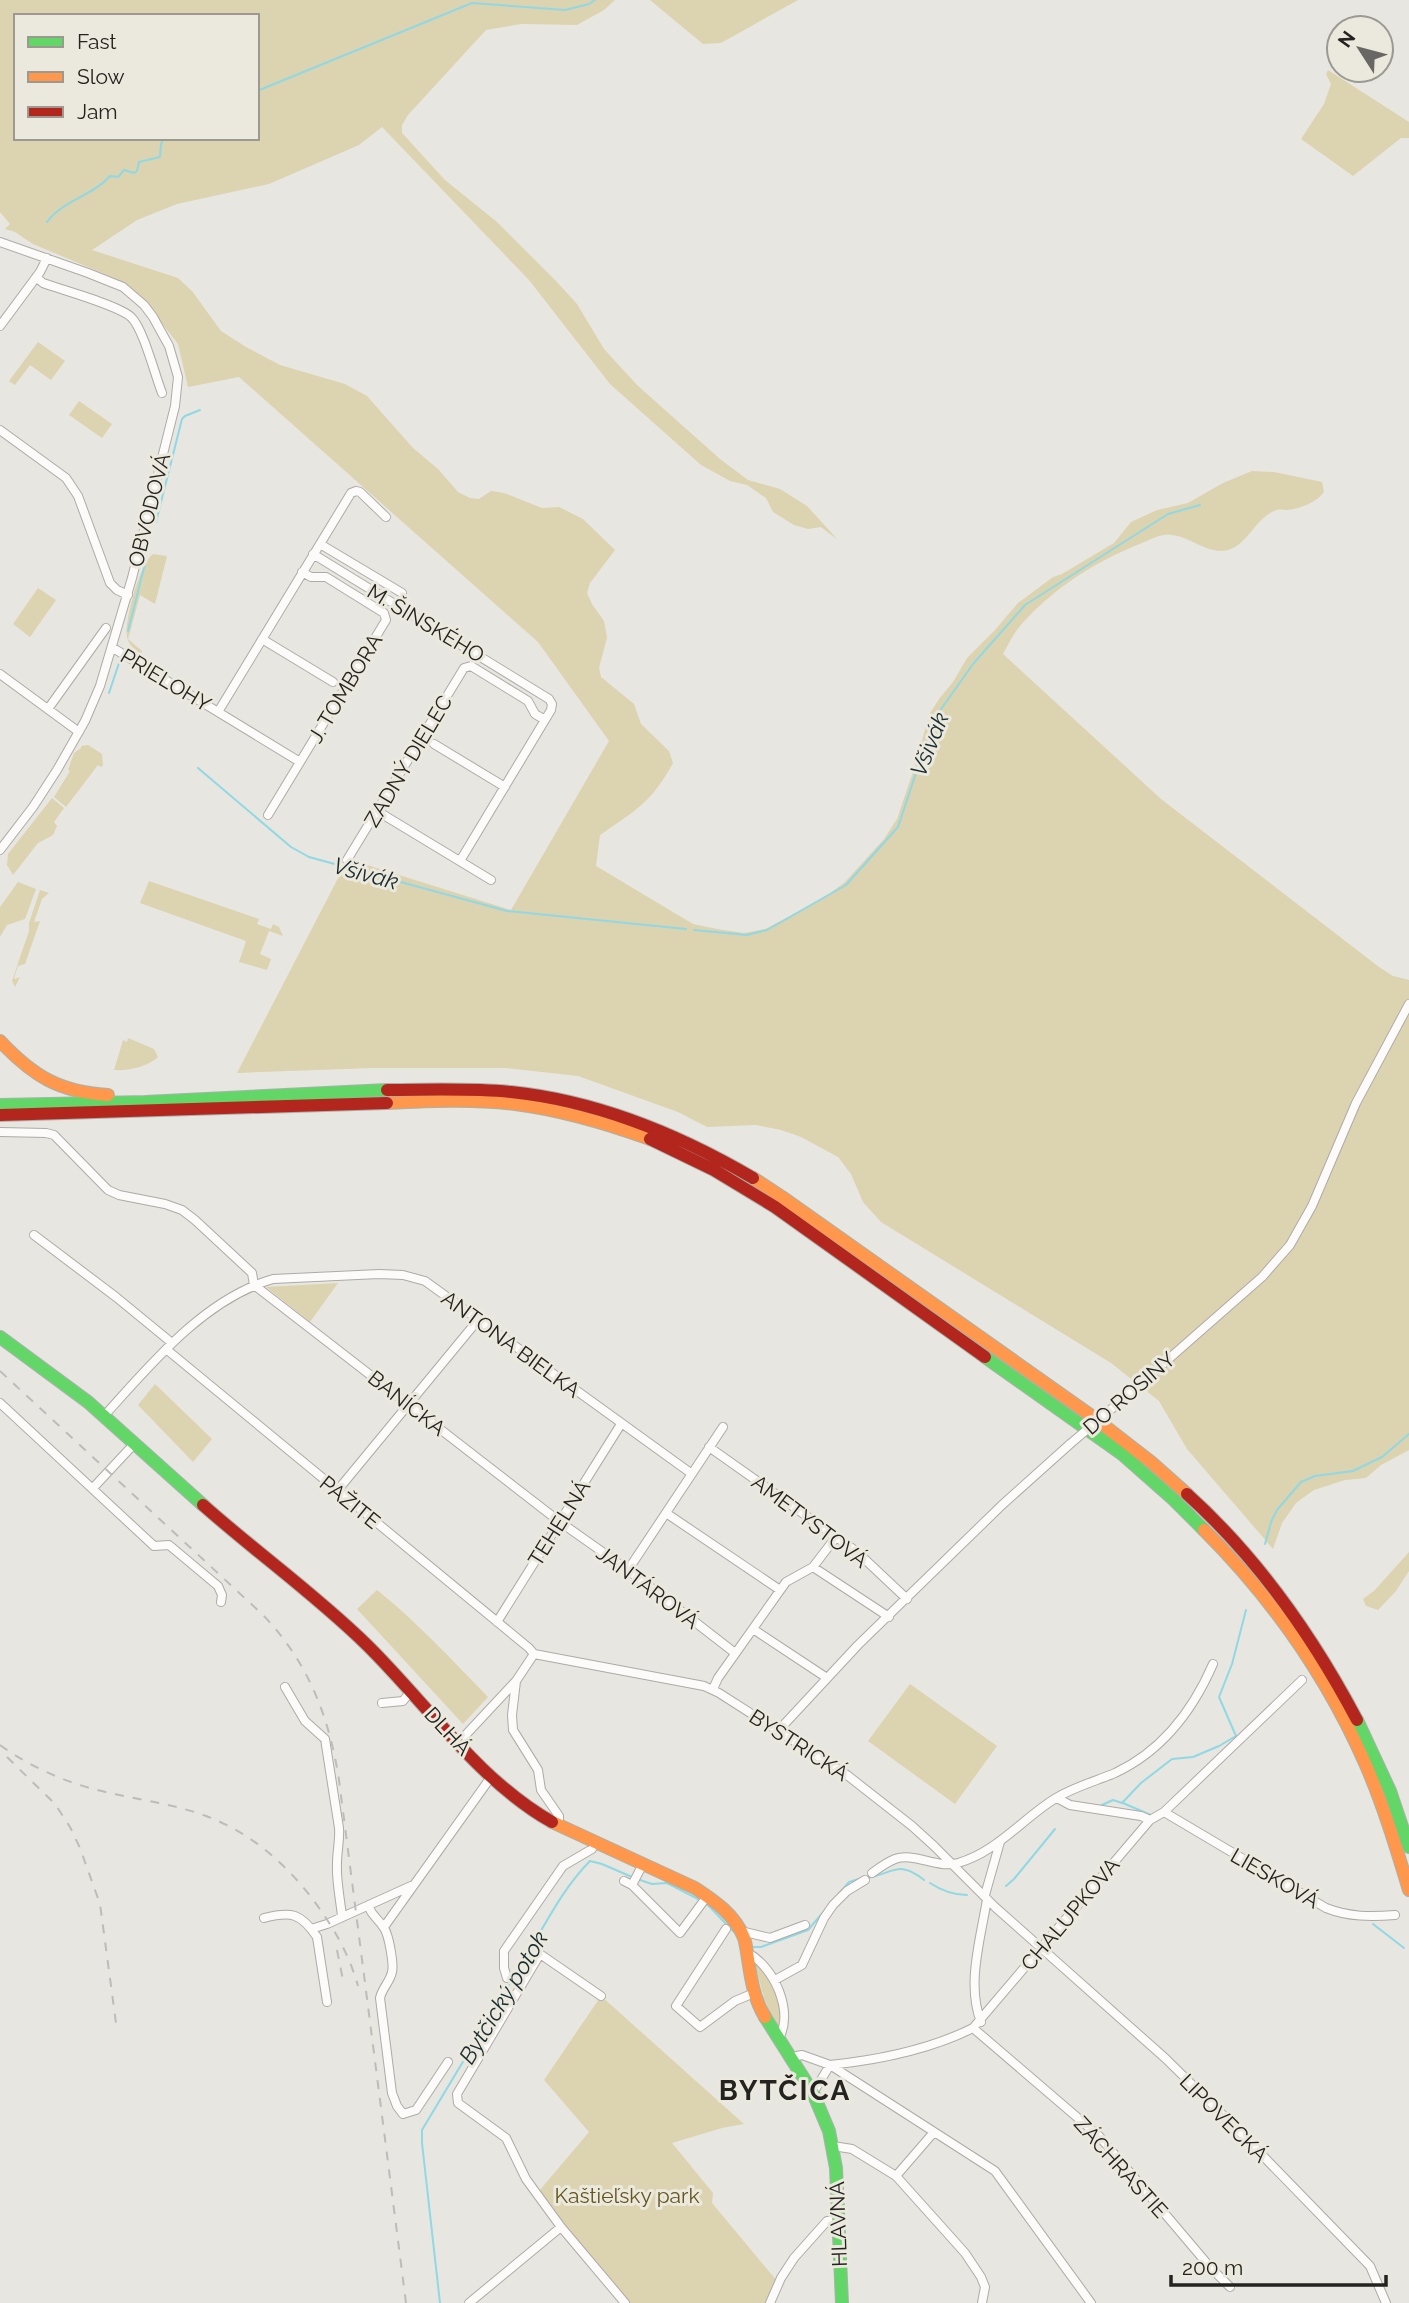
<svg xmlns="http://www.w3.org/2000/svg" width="1409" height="2303" font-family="Raleway,sans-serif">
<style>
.green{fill:#dcd3b1;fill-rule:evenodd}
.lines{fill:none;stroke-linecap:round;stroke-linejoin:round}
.stream{stroke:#90d8e3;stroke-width:2}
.street-casing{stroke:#adaba7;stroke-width:10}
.fast-casing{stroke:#a7b3ac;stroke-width:14}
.slow-casing{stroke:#a7b3ac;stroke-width:14}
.jam-casing{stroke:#a7b3ac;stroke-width:14}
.street{stroke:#fcfbfa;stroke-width:8}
.fast{stroke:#63d668;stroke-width:12}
.slow{stroke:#ff974d;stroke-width:12}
.jam{stroke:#b3261e;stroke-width:12}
.rail{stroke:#bcbcba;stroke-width:2;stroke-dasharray:9 9;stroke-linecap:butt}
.street-bridge-casing{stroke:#adaba7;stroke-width:10;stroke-linecap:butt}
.street-bridge{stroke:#fcfbfa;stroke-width:8}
.labels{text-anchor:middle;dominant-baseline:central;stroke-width:6;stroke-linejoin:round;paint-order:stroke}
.street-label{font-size:21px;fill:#24231f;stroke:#ebe8dd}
.park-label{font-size:21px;fill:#63551b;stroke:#ebe8dd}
.water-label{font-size:23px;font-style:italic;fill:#192d30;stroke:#ebe8dd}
.district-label{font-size:28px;font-weight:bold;letter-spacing:2px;fill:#24231f;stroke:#ebe8dd}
</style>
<rect width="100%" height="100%" fill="#e8e6e0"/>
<path class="green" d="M0,0H615L604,10L577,25L521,24L486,30L408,115L402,125V133L445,180L497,222L556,281L577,304L604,349L637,385L720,459L748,480L780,489L807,506L838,540L821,527L808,529L794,525L773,512L766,498L747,485L730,481L701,465L610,384L529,280L382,127L359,145L269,184L177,204L137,220L92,250L178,278L192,291L221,331L246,347L280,365L345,384L367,396L413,448L438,469L458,492L470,498L479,499L491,491L504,493L542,508L559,507L583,519L615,550L590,583L587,593L592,604L604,621L607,638L599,668L601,677L634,704L641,724L669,751L673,763C652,802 635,811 600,835L596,866L693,924L717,929L744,933L765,929L821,900L845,882L884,839L897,819L916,763L929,715L939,699L953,682L967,658L995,630L1018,603L1053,577L1062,574L1114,543L1131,522L1157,510L1188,503L1223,483L1252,471L1274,472L1322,482L1324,492C1317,502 1300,509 1287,510C1285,510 1278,509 1277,510C1256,516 1249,544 1228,550C1208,555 1191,537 1172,535C1160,533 1148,541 1137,545C1093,563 1051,590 1020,626C1013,634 1008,645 1003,654L1161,799L1379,967L1393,976L1409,980V1450L1381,1465L1366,1478L1345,1480L1314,1490L1296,1503L1282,1523L1273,1549L1187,1449L1159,1401L1111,1363L881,1222L863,1202L851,1174L838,1157L801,1137L781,1130L756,1125L707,1127L678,1112L578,1076L505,1068H372L237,1073L348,859L511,910L609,741L538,642L239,377L188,387L178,344L140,295L119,280L33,244L15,232L5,229L10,224L0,212ZM16,16H257V138H16Z
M650,0H798L721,43L703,44Z
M1328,70L1409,122V138H1401L1353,176L1301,139L1324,104L1331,84L1326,74Z
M38,342L65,361L51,380L30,365L15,385L9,381Z
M79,401L112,424L102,438L69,415Z
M153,554L167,556L155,604L140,595L128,639L142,651L141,654C134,650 129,645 127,637C124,623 139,564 153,554Z
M38,588L56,600L30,637L13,624Z
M88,745L102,754L103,765L101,767L98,765L66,807L54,797L70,771L68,770L74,753L81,748V746Z
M52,798L64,808L54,822L57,826L53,835L38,843L13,875L7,865L8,854Z
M149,881L259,919L257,924L271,929L273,924L279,927L283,936L269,931L260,954L271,959L267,970L239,962L246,941L140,903Z
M18,882L36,889L25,919L7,925L0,937V907Z
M40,890L49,893L42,899L34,922L40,921L25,964L18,966L14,978L15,979L20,977L15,987L12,981L29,931V923Z
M128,1038L154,1049L158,1057C147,1067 129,1071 114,1070L123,1040L127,1042Z
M338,1283L310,1322L266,1287Z
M155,1384L212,1439L193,1462L138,1405Z
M1409,1552V1571L1396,1591L1378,1610L1366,1606L1363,1599L1374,1591Z
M377,1590C417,1622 452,1660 488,1697L463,1724L357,1609Z
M910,1684L997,1746L955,1804L868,1741Z
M755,1961L772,1977L781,2010L779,2028C765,2006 760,1986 755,1961Z
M601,1996L744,2124L722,2128L672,2143L713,2193L712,2203L777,2281L766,2303H629L564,2225L539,2191L589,2132L544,2080Z"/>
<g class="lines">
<path class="stream" d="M257,91L472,3L565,10L589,4L595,0
M47,222C62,201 94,195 110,176L118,177L124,170L134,173L137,171L139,162L160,157L161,144L164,138
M156,522L182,419L185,416L200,410
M128,631L145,564
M109,693L119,663
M198,768L291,847L309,857L507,911L686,929
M694,930L747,935L767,930L846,885L898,827L934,719L973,664L1025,605L1168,514L1200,505
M1265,1544L1271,1522L1277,1510L1301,1482L1315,1476L1353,1471L1382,1457L1409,1434
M1123,1803L1153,1816
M1102,1805L1113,1800L1122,1803L1141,1783L1172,1759L1193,1757L1219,1746L1236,1736L1219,1697L1232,1664L1246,1610
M867,1878C892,1874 899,1859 924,1880
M637,1879L652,1884L667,1883L700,1900
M930,1883C942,1891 954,1895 967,1895
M1006,1886L1014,1879L1055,1829
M705,1902L733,1931
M1373,1924L1404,1948
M754,1947H761L808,1930L849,1882L862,1878
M440,2303L422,2143V2130C456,2073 490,2016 524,1960C544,1927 562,1889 590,1861L602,1864L632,1877"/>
<defs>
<path id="street" d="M0,242L88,273L123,287L144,305L153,317L169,346L178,377L175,406L132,578L100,686L85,721L57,770L33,807L0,850
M36,277L43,283C62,290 118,305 131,317C143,328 155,375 162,393
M0,326L40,272L47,258
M0,430L66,478L78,496L110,583L117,590L128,595
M320,544L402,593
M313,554L549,699L552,704L551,710L460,861
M262,639L333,682
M113,648L300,762
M0,674L79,732
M48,709L106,628
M218,712L351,493L356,491L360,492L386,517
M434,744L505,787
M377,811L491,880
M268,815L386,620L384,613L326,577H311L302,572
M347,860L464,668L471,666L528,701L535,714L545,720
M0,1132L46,1133L54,1135L108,1190L119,1195L165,1204L182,1210L195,1220L252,1273L254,1285L560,1522L628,1570L735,1653
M34,1235L116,1297L172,1343
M166,1349L529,1648L534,1654
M0,1403L154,1546L169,1545L218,1586L222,1595L221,1602
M1115,1406L1262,1277L1290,1245L1312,1206L1356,1103L1409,1004
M104,1416C151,1364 204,1299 273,1279L379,1274L403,1275L425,1281L692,1474
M709,1447L856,1551L907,1599
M93,1488L135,1443
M337,1491L478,1320
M666,1513L780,1590
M813,1567L889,1617
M628,1570L723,1427
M497,1622L621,1424
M753,1629L827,1678
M516,1681L512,1715L513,1730L538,1770L541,1790L559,1816V1826
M285,1687L305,1721L325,1739L339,1828C340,1840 337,1851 337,1863C336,1880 340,1898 342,1916
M713,1689L718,1678L786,1582L813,1567L836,1537
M382,1703L403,1701L411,1691
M778,1731L858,1645L1002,1505L1070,1444
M459,1742L516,1681L534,1654L704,1686L719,1693L847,1775L912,1826L934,1846L995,1907L1165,2058L1227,2119L1370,2266L1386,2303
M1057,1798L1070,1805L1141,1816L1150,1820
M1164,1812L1326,1908C1349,1917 1371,1917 1395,1915
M872,1873C879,1868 887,1862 895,1859C914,1852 937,1869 958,1863C997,1852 1023,1818 1056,1798C1074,1787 1096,1781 1115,1773C1162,1751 1193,1710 1213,1664
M624,1881L632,1885L680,1933L708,1895
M632,1885L643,1864
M985,1895L1000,1842
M368,1906C374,1919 379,1919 384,1928C389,1935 394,1965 392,1972C390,1982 382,1988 380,1998L392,2093L397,2106L403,2114L416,2110L448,2062
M264,1918C291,1911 301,1913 317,1937L327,2002
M384,1927L491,1777
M311,1929L327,1924L411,1886
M726,1929L676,2006L700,2027L735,2001L754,1993
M741,1931L770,1938L805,1925
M748,1953C774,1967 794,2011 779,2038
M507,1978L504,1968V1951L563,1866L592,1849L595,1843
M775,1980L802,1965L824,1918L833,1905L847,1891L865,1880
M601,1996L540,1954L457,2094L458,2103L506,2138L526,2179L561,2227L625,2303
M981,2022C966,1984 981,1938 987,1899
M973,2028L1099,2136L1210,2267L1230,2287
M792,2057L802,2055L830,2065L995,2171L1091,2303
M830,2065C878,2060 929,2050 973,2028L1150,1820L1164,1812L1302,1680
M813,2093L830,2065
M833,2146L852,2149L896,2176L965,2253L981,2277L985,2287L982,2303
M896,2176L934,2132
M469,2303L561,2227
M770,2303L781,2278L794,2258L827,2221L838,2220"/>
<path id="fast" d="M0,1105L145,1102L387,1090
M0,1337L88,1402L203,1505
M985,1357L1122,1454L1173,1499L1204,1530
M1357,1720L1390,1791L1409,1847
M765,2017L813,2093L829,2131L836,2168L842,2303"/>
<path id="slow" d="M0,1041C33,1076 59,1092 108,1095
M387,1103C430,1101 473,1099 515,1104C562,1110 606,1123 650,1139
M753,1178L782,1197L1093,1417L1151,1462L1187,1494
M1204,1530C1271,1597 1327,1677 1365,1763C1383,1804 1396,1847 1409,1890
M552,1822L695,1888C715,1901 735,1915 744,1938C746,1944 747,1953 748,1959C751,1979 754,1999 765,2017"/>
<path id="jam" d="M387,1090C428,1090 470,1088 511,1092C598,1101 678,1134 753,1178
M0,1115L387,1103
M650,1139L714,1170L775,1207L985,1357
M1187,1494C1257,1557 1313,1637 1357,1720
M203,1505C257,1553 315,1594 367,1645C426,1703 479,1781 552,1822"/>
</defs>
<use href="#street" class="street-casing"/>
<use href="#fast" class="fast-casing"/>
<use href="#slow" class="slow-casing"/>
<use href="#jam" class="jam-casing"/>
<use href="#street" class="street"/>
<use href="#fast" class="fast"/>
<use href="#slow" class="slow"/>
<use href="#jam" class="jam"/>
<path class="rail" d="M0,1371L263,1615C308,1662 329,1716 339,1780L406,2303
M0,1745C22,1761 46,1773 71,1782C115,1798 163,1800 206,1816C249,1832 283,1861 311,1897C332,1925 348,1951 358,1986
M7,1757L55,1804L70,1827L80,1848L100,1904L116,2023
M337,1950L343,1980"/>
<defs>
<path id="street-bridge" d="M1070,1444L1115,1406"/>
</defs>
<use href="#street-bridge" class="street-bridge-casing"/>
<use href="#street-bridge" class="street-bridge"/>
</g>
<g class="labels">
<g class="street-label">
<text transform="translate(149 510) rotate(-76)">OBVODOVÁ</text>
<text transform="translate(426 623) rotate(31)">M. ŠINSKÉHO</text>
<text transform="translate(166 680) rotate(31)">PRIELOHY</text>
<text transform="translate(345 688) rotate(-59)">J. TOMBORA</text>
<text transform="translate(408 761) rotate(-59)">ZADNÝ DIELEC</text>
<text transform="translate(511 1344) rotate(36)">ANTONA BIELKA</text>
<text transform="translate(1129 1393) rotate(-41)">DO ROSINY</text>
<text transform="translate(407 1403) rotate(38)">BANÍCKA</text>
<text transform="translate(350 1502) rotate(39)">PAŽITE</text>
<text transform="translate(810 1521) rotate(37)">AMETYSTOVÁ</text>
<text transform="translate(559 1523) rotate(-58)">TEHELNÁ</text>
<text transform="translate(648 1587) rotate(37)">JANTÁROVÁ</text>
<text transform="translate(448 1731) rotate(47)">DLHÁ</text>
<text transform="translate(799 1745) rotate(33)">BYSTRICKÁ</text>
<text transform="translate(1275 1878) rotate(30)">LIESKOVÁ</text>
<text transform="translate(1070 1914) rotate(-50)">CHALUPKOVA</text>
<text transform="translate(1224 2118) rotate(45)">LIPOVECKÁ</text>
<text transform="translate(1121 2167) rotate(48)">ZÁCHRASTIE</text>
<text transform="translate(838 2224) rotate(-92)">HLAVNÁ</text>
</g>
<g class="park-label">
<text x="627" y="2195">Kaštieľsky park</text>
</g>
<g class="water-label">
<text transform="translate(929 744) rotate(-68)">Všivák</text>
<text transform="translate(366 873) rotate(15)">Všivák</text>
<text transform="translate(503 1997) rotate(-59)">Bytčický potok</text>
</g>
<g class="district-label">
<text x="785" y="2090">BYTČICA</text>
</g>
</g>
<rect x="14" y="14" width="245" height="126" fill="#ebe8dd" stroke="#9b9991" stroke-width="2"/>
<rect x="28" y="37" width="35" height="10" fill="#63d668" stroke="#9b9991" stroke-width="2"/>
<text x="77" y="49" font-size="21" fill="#24231f">Fast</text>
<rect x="28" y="72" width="35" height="10" fill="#ff974d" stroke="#9b9991" stroke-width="2"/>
<text x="77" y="84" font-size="21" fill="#24231f">Slow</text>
<rect x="28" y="107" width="35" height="10" fill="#b3261e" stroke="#9b9991" stroke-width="2"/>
<text x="77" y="119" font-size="21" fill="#24231f">Jam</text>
<g transform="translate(1360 49) rotate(306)"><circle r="33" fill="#ebe8dd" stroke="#9b9991" stroke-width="2"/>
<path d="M0-5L12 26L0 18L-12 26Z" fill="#696763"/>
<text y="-10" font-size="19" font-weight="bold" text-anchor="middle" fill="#24231f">N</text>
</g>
<path d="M1171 2275v10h215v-10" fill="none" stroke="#24231f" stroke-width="3.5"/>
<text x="1182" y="2275" font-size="21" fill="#24231f" stroke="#ebe8dd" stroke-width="5" paint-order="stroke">200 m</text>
</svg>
